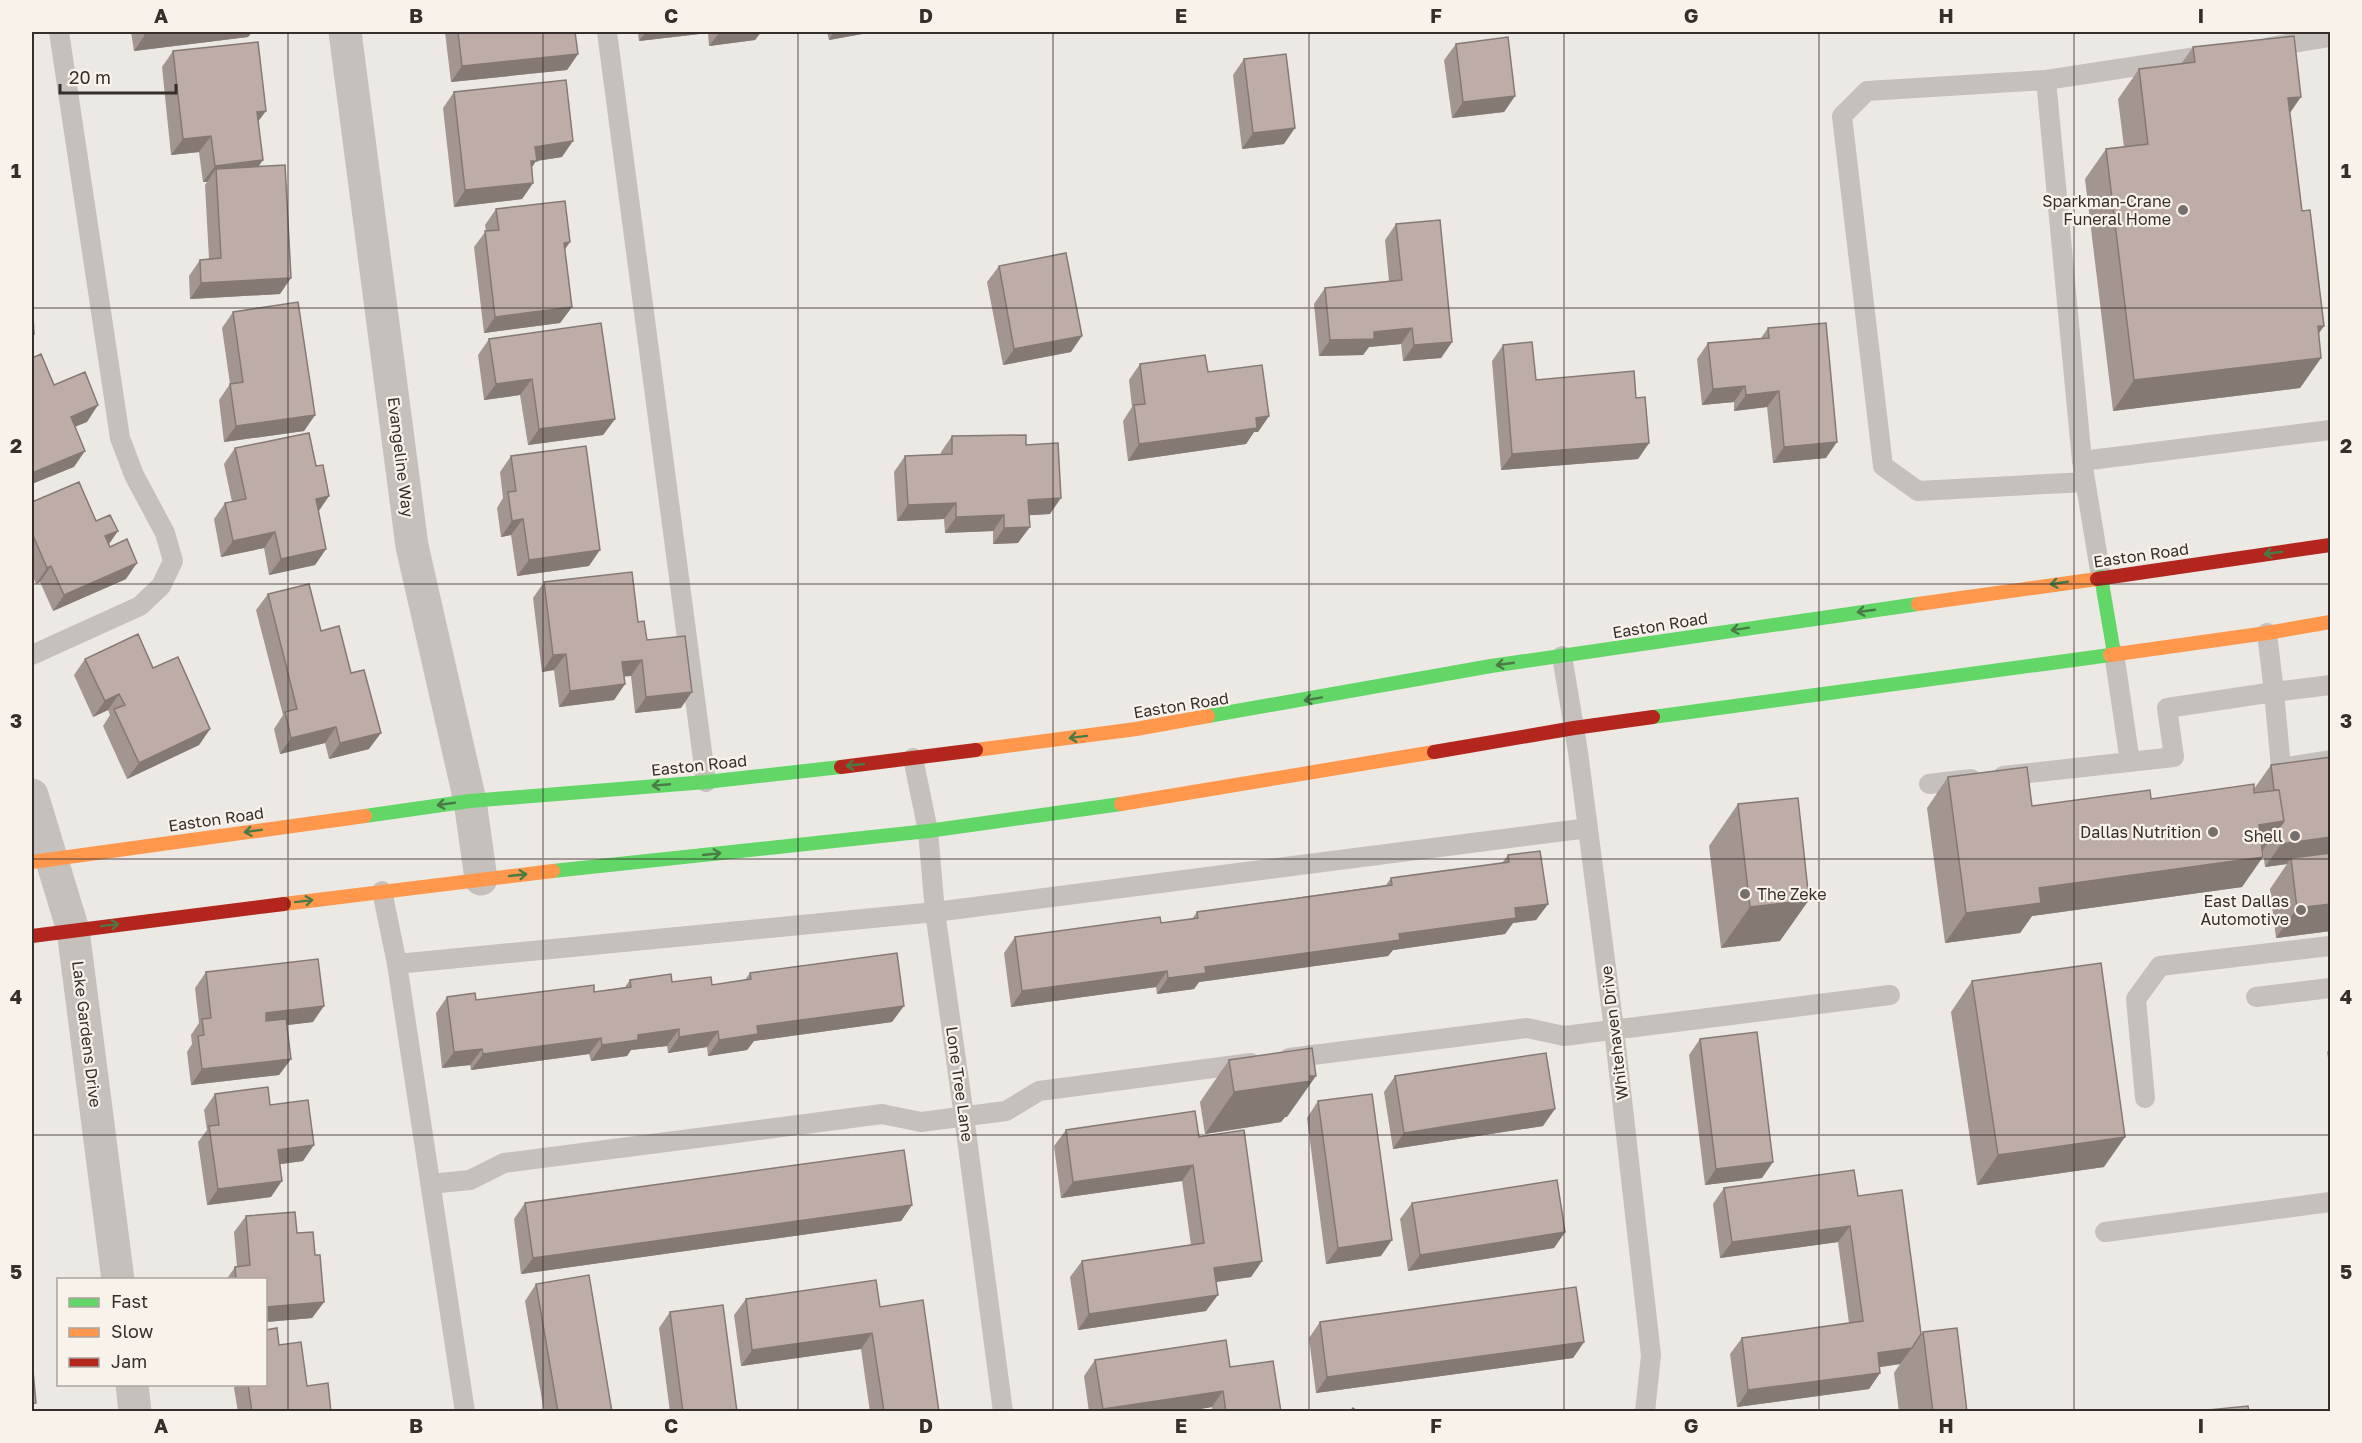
<svg xmlns="http://www.w3.org/2000/svg" width="2362" height="1443" font-family="'Golos Text',sans-serif">
<style>
.lines{fill:none;stroke-linecap:round;stroke-linejoin:round}
.lane{stroke:#c5c0bc;stroke-width:20}
.street{stroke:#c5c0bc;stroke-width:33}
.fast{stroke:#63d668;stroke-width:14}
.slow{stroke:#ff974d;stroke-width:14}
.jam{stroke:#b3261e;stroke-width:14}
.wall{fill:#a3958f}
.shaded-wall{fill:#857974}
.building{fill:#beada6;stroke:#857974;stroke-width:1.5}
.oneway{stroke:#4a7a46}
.grid{fill:none;stroke:#362e2a;stroke-width:1.5;stroke-opacity:0.55}
.poi-dot{fill:#766f6b;stroke:#f8f2eb;stroke-width:2}
.labels{text-anchor:middle;dominant-baseline:central;stroke-width:4.5;stroke-linejoin:round;paint-order:stroke}
.poi-label{font-size:16px;fill:#362e2a;stroke:#f8f2eb;text-anchor:end}
.street-label{font-size:16px;fill:#362e2a;stroke:#f8f2eb}
.neatline{fill:none;stroke:#362e2a;stroke-width:2}
.grid-label{font-size:20px;text-anchor:middle;font-weight:bold;fill:#362e2a}
</style>
<rect width="100%" height="100%" fill="#ece8e3"/>
<g class="lines">
<path class="lane" d="M607,32L706,782
M2269,47L2330,37
M2046,80L1867,91L1842,116L1883,466L1918,491L2085,482
M2082,461L2330,430
M2101,577L2082,461L2046,80L2210,55
M2114,653L2130,762
M32,655L140,606L161,586L173,561L165,533L134,475L120,438L59,32
M1562,656L1578,752L1614,1029L1651,1355L1645,1412
M2330,685L2274,692L2281,768L2330,760
M913,758L928,831L935,912L964,1116L1003,1412
M2003,776L2174,757L2167,708L2274,692L2267,633
M1929,784L1971,779
M382,891L397,964L465,1412
M397,964L935,912L1588,828
M2256,997L2330,988
M1289,1058L1527,1028L1564,1036L1890,995
M2145,1098L2136,999L2160,966L2330,946
M430,1184L470,1180L504,1163L882,1114L921,1122L1006,1111L1039,1091L1251,1063
M2105,1232L2330,1202"/>
<path class="street" d="M345,32L412,546L470,801L481,879
M32,795L73,930L118,1280
M132,1384L135,1412"/>
<path class="fast" d="M2101,577L2114,653
M1208,716L1491,666L1918,604
M1653,717L2110,655
M365,816L470,801L706,782L841,767
M553,871L928,831L1121,804"/>
<path class="slow" d="M1918,604L2097,579
M2110,655L2267,633L2330,622
M976,750L1136,729L1208,716
M1121,804L1434,752
M32,862L365,816
M284,904L553,871"/>
<path class="jam" d="M2097,579L2330,545
M1434,752L1574,728L1653,717
M841,767L976,750
M32,936L284,904"/>
</g>
<path class="wall" d="M131,32H252L248,37L134,51Z
M445,32H575L578,54L567,70L451,82Z
M638,32H761L755,40L709,46L708,33L639,41Z
M827,32H873L829,40Z
M1456,44L1515,96L1504,112L1452,118L1444,60Z
M2193,47L2290,113L2302,211L2324,326L2318,333L2321,358L2300,388L2113,411L2085,179L2106,149L2124,147L2118,99L2139,69L2181,64Z
M173,51L266,111L258,121V167L280,294L190,299L189,276L200,260L209,259L205,185L207,182H203L199,152L171,155L162,67Z
M1244,59L1284,144L1242,149L1233,75Z
M454,92L562,157L536,161L532,167L533,183L522,199L454,207L443,108Z
M496,209L565,250L572,307L560,323L484,333L474,247L486,231L485,225Z
M1396,224L1452,342L1441,358L1403,361L1401,344L1369,347L1363,355L1319,356L1314,304L1325,288L1389,281L1385,240Z
M999,266L1071,352L1003,365L987,282Z
M233,312L315,415L304,431L224,442L219,400L230,384L222,328Z
M1768,328L1826,458L1773,463L1767,407L1734,411V402L1702,405L1697,359L1708,343L1761,338Z
M489,339L615,419L603,435L528,445L520,395L484,400L478,355Z
M1503,345L1536,380L1636,398L1649,443L1638,459L1501,470L1492,361Z
M1140,364L1208,372L1269,416L1258,432H1254L1246,444L1128,461L1123,421L1132,407L1129,380Z
M952,436L1026,445L1050,514L1029,515L1018,543L993,544V531L945,533L944,519L897,521L894,472L905,456L941,454V452Z
M235,448L316,466L329,496L318,512L326,549L315,565L269,575L264,548L221,557L214,519L225,503L232,502L224,464Z
M511,456L589,566L517,576L511,535L501,537L497,508L503,498L500,472Z
M32,502L96,521L126,579L53,611L40,582L36,584L32,575Z
M544,582L638,622L681,708L635,713L631,676H624L625,684L614,700L559,707L554,670L542,672L533,598Z
M268,594L321,631L351,673L369,749L329,759L325,743L280,754L274,729L283,715L256,610Z
M85,659L153,668L210,729L199,745L127,779L103,726L110,715L108,710L93,717L74,675Z
M2331,757V931L2276,938L2270,889L2287,864L2265,867L2263,851L2242,887L2032,916L2020,933L1945,943L1927,808L1948,777L2032,806L2255,793L2254,789L2271,765Z
M1738,804L1780,941L1721,948L1709,846Z
M1508,855L1548,904L1536,920L1513,923L1505,934L1393,950L1388,956L1199,982L1194,989L1157,994L1156,987L1011,1007L1004,953L1015,937L1161,923L1192,919L1197,912L1386,885L1391,878L1502,863Z
M206,972L313,1022L287,1025L291,1059L279,1075L191,1085L187,1052L192,1044L191,1035L199,1023L195,988Z
M750,973L892,1022L754,1041L747,1050L708,1056L707,1047L668,1053L667,1046L631,1050L627,1056L591,1061L589,1054L471,1070L470,1065L442,1068L436,1013L447,997L476,1000L594,992L625,987L630,980L712,985L745,980Z
M1972,981L2104,1167L1977,1185L1951,1012Z
M1700,1039L1762,1178L1705,1185L1689,1055Z
M2331,1048V1075L2327,1052Z
M1229,1060L1287,1117H1285L1281,1122L1205,1134L1200,1102Z
M1395,1076L1543,1126L1393,1149L1384,1092Z
M215,1094L270,1105L303,1161L280,1164L271,1197L207,1205L198,1142L207,1130L204,1110Z
M1318,1101L1381,1256L1326,1264L1307,1118Z
M1066,1130L1199,1137L1262,1261L1251,1277L1216,1282L1206,1311L1078,1330L1070,1277L1082,1261L1191,1245L1182,1181L1061,1198L1054,1146Z
M1724,1188L1858,1196L1921,1334L1923,1332L1967,1412H1899L1894,1373L1900,1364L1880,1367V1373L1869,1389L1737,1407L1730,1354L1742,1338L1849,1323L1838,1242L1720,1258L1713,1204Z
M525,1203L912,1205L901,1221L521,1274L514,1219Z
M1412,1203L1565,1232L1554,1248L1408,1271L1400,1219Z
M246,1216L297,1233L315,1255L324,1302L312,1318L266,1322V1280H226L235,1267H237L234,1232Z
M536,1284L612,1412H544L525,1301Z
M746,1299L880,1307L939,1412H870L861,1349L741,1366L734,1315Z
M670,1312L737,1412H670L659,1328Z
M1320,1322L1584,1342L1573,1358L1316,1393L1309,1338Z
M279,1345L307,1386L331,1412H238L234,1388L236,1384H266Z
M1095,1360L1230,1367L1281,1412H1212V1407L1183,1412H1089L1084,1376Z"/>
<path class="shaded-wall" d="M175,32H252L248,37L134,51L145,35Z
M646,32H708V33L639,41Z
M720,32H761L755,40L709,46Z
M834,32H873L829,40Z
M578,54L567,70L451,82L462,66Z
M1515,96L1504,112L1452,118L1463,102Z
M2301,97L2280,127L2288,98Z
M266,111L254,127L257,112Z
M1295,128L1284,144L1242,149L1253,133Z
M211,136L199,152L171,155L183,139Z
M573,141L562,157L536,161L525,177L535,147Z
M263,160L252,176L216,169L207,182H203L215,166Z
M533,183L522,199L454,207L465,190Z
M570,242L559,258L564,243Z
M291,278L280,294L190,299L201,283Z
M572,307L560,323L484,333L495,317Z
M2318,326H2324L2303,356Z
M1412,328L1401,344L1369,347L1363,355L1319,356L1330,340L1374,332Z
M1082,336L1071,352L1003,365L1014,349Z
M1452,342L1441,358L1403,361L1414,345Z
M2321,358L2300,388L2113,411L2134,380Z
M532,379L520,395L484,400L496,384Z
M1745,386L1734,402L1702,405L1713,389Z
M1779,391L1767,407L1734,411L1746,395Z
M98,405L87,422L60,433L71,417Z
M315,415L304,431L224,442L236,426Z
M1269,416L1258,432H1254L1246,444L1128,461L1139,444L1256,418Z
M615,419L603,435L528,445L539,429Z
M1837,442L1826,458L1773,463L1784,447Z
M1649,443L1638,459L1501,470L1512,454Z
M85,451L74,467L32,484V473Z
M329,496L318,512L316,499Z
M1061,498L1050,514L1017,516L1028,500Z
M956,503L944,519L897,521L908,505Z
M1004,515L993,531L945,533L956,517Z
M523,519L511,535L501,537L512,521Z
M1030,527L1018,543L993,544L1004,528Z
M118,531L107,547L105,536Z
M275,532L264,548L221,557L233,541Z
M326,549L315,565L269,575L281,559Z
M600,550L589,566L517,576L529,560Z
M137,563L126,579L53,611L64,595Z
M51,566L40,582L36,584L47,568Z
M566,654L554,670L542,672L553,655Z
M642,660L631,676L611,678L622,662Z
M625,684L614,700L559,707L570,691Z
M692,692L681,708L635,713L646,697Z
M119,694L108,710L93,717L105,701Z
M336,727L325,743L280,754L291,738Z
M210,729L199,745L127,779L139,763Z
M381,733L369,749L329,759L340,743Z
M2284,821L2262,851L2259,825Z
M2331,837V858H2291L2287,864L2265,867L2281,844Z
M2263,857L2242,887L2032,916L2020,933L1945,943L1966,913L2039,888Z
M1809,900L1780,941L1721,948L1750,907Z
M1548,904L1536,920L1513,923L1505,934L1393,950L1388,956L1199,982L1194,989L1157,994L1168,978L1205,967L1399,934L1515,908Z
M2331,904V931L2276,938L2297,908Z
M1167,971L1156,987L1011,1007L1022,991Z
M324,1006L313,1022L255,1029L266,1013Z
M904,1006L892,1022L754,1041L747,1050L708,1056L719,1040L757,1026Z
M679,1029L667,1046L631,1050L627,1056L591,1061L602,1045L638,1035Z
M718,1031L707,1047L668,1053L679,1037Z
M601,1038L589,1054L471,1070L483,1054Z
M482,1049L470,1065L442,1068L454,1052Z
M291,1059L279,1075L191,1085L202,1069Z
M1310,1076H1316L1287,1117H1285L1281,1122L1205,1134L1234,1092Z
M1555,1109L1543,1126L1393,1149L1404,1133Z
M2125,1137L2104,1167L1977,1185L1998,1155Z
M314,1145L303,1161L267,1166L278,1150Z
M1773,1162L1762,1178L1705,1185L1716,1169Z
M1193,1165L1182,1181L1061,1198L1073,1182Z
M282,1181L271,1197L207,1205L218,1189Z
M912,1205L901,1221L521,1274L533,1258Z
M1850,1226L1838,1242L1720,1258L1732,1242Z
M1565,1232L1554,1248L1408,1271L1420,1255Z
M1392,1240L1381,1256L1326,1264L1338,1248Z
M1262,1261L1251,1277L1202,1284L1214,1268Z
M1218,1295L1206,1311L1078,1330L1089,1314Z
M324,1302L312,1318L266,1322V1307Z
M872,1333L861,1349L741,1366L752,1350Z
M1584,1342L1573,1358L1316,1393L1327,1377Z
M1912,1348L1900,1364L1867,1369L1878,1353Z
M1880,1373L1869,1389L1737,1407L1748,1390Z
M1223,1391L1212,1407L1183,1412H1101L1103,1409Z"/>
<path class="building" d="M144,32H175L145,35Z
M458,32H575L578,54L462,66Z
M2294,36L2301,97L2288,98L2302,211L2310,210L2324,326H2318L2321,358L2134,380L2106,149L2148,144L2139,69L2195,62L2193,47Z
M1508,37L1515,96L1463,102L1456,44Z
M258,42L266,111L257,112L263,160L215,166L211,136L183,139L173,51Z
M1286,54L1295,128L1253,133L1244,59Z
M566,80L573,141L535,147L537,161H531L533,183L465,190L454,92Z
M285,165L291,278L201,283L200,260L221,258L216,169Z
M565,201L570,242L564,243L572,307L495,317L485,231L499,230L496,209Z
M1440,220L1452,342L1414,345L1412,328L1374,332V339L1330,340L1325,288L1402,280L1396,224Z
M1066,253L1082,336L1014,349L999,266Z
M32,301L34,334H32Z
M298,302L315,415L236,426L230,384L243,382L233,312Z
M601,323L615,419L539,429L532,379L496,384L489,339Z
M1826,323L1837,442L1784,447L1779,391L1746,395L1745,386L1713,389L1708,343L1769,338L1768,328Z
M1532,342L1536,380L1634,371L1636,398L1645,397L1649,443L1512,454L1503,345Z
M41,354L54,385L85,372L98,405L71,417L85,451L32,473V358Z
M1205,355L1208,372L1262,365L1269,416L1256,418L1257,428L1139,444L1134,405L1145,404L1140,364Z
M309,433L316,466L323,465L329,496L316,499L326,549L281,559L275,532L233,541L225,503L246,499L235,448Z
M1026,435V445L1058,443L1061,498L1028,500L1030,527L1004,528V515L956,517V503L908,505L905,456L952,454V436Z
M586,446L600,550L529,560L523,519L512,521L508,492L516,491L511,456Z
M79,482L96,521L110,515L118,531L105,536L110,547L127,539L137,563L64,595L51,566L47,568L32,533V502Z
M632,572L638,622L644,621L647,640L685,636L692,692L646,697L642,660L622,662L625,684L570,691L566,654L553,655L544,582Z
M309,584L321,631L339,626L351,673L364,670L381,733L340,743L336,727L291,738L285,712L297,709L268,594Z
M138,634L153,668L178,657L210,729L139,763L114,709L125,705L119,694L105,701L85,659Z
M2331,757V837L2281,844L2279,828L2284,821L2279,790H2274L2271,765Z
M2027,767L2032,806L2150,790L2151,799L2254,784V793L2279,790L2284,821L2259,825L2263,857L2039,888L2041,903L1966,913L1948,777Z
M1798,798L1809,900L1750,907L1738,804Z
M1540,851L1548,904L1515,908L1516,918L1399,934L1400,940L1205,967L1206,973L1168,978L1167,971L1022,991L1015,937L1160,917L1161,923L1198,918L1197,912L1392,885L1391,878L1509,862L1508,855Z
M2331,853V904L2297,908L2291,858Z
M897,953L904,1006L757,1026L758,1034L719,1040L718,1031L679,1037V1029L638,1035V1040L602,1045L601,1038L483,1054L482,1049L454,1052L447,997L475,993L476,1000L594,985V992L631,987L630,980L671,974L672,982L711,977L712,985L751,979L750,973Z
M318,959L324,1006L266,1013V1021L286,1019L291,1059L202,1069L198,1036L204,1035L202,1019L211,1018L206,972Z
M2101,963L2125,1137L1998,1155L1972,981Z
M1757,1032L1773,1162L1716,1169L1700,1039Z
M1312,1048L1316,1076H1310L1311,1081L1234,1092L1229,1060Z
M1546,1053L1555,1109L1404,1133L1395,1076Z
M268,1087L270,1105L308,1100L314,1145L278,1150L282,1181L218,1189L209,1126L219,1125L215,1094Z
M1372,1094L1392,1240L1338,1248L1318,1101Z
M1195,1111L1199,1137L1244,1130L1262,1261L1214,1268L1218,1295L1089,1314L1082,1261L1204,1243L1193,1165L1073,1182L1066,1130Z
M904,1150L912,1205L533,1258L525,1203Z
M1854,1170L1858,1196L1902,1190L1921,1334L1912,1348L1878,1353L1880,1373L1748,1390L1742,1338L1863,1321L1850,1226L1732,1242L1724,1188Z
M1557,1180L1565,1232L1420,1255L1412,1203Z
M295,1212L297,1233L313,1232L315,1255H320L324,1302L266,1307V1280H236L235,1267L250,1265L246,1216Z
M589,1275L612,1412H558L536,1284Z
M876,1280L880,1307L923,1300L939,1412H881L884,1411L872,1333L752,1350L746,1299Z
M1576,1287L1584,1342L1327,1377L1320,1322Z
M723,1305L737,1412H683L670,1312Z
M277,1328L279,1345L301,1342L307,1386L328,1383L331,1412H252L248,1384H266V1330Z
M1957,1328L1967,1412H1933L1923,1332Z
M1226,1340L1230,1367L1273,1361L1281,1412H1226L1223,1391L1103,1409L1095,1360Z
M32,1360L36,1403L32,1404Z
M2248,1406L2249,1412H2188Z
M1353,1408L1358,1412H1350Z"/>
<defs><path id="oneway-shaft" d="M-6 0H5M1.5-3L5.5 0L1.5 3" fill="none" stroke-width="1.6" stroke-linecap="round" stroke-linejoin="round" transform="scale(1.5)"/></defs>
<g class="oneway">
<use href="#oneway-shaft" transform="translate(2273 553) rotate(172)"/>
<use href="#oneway-shaft" transform="translate(2059 583) rotate(172)"/>
<use href="#oneway-shaft" transform="translate(1866 611) rotate(172)"/>
<use href="#oneway-shaft" transform="translate(1740 629) rotate(171)"/>
<use href="#oneway-shaft" transform="translate(1505 664) rotate(172)"/>
<use href="#oneway-shaft" transform="translate(1313 699) rotate(170)"/>
<use href="#oneway-shaft" transform="translate(1078 737) rotate(173)"/>
<use href="#oneway-shaft" transform="translate(855 765) rotate(174)"/>
<use href="#oneway-shaft" transform="translate(661 785) rotate(175)"/>
<use href="#oneway-shaft" transform="translate(446 804) rotate(172)"/>
<use href="#oneway-shaft" transform="translate(253 831) rotate(172)"/>
<use href="#oneway-shaft" transform="translate(712 854) rotate(-6)"/>
<use href="#oneway-shaft" transform="translate(518 875) rotate(-6)"/>
<use href="#oneway-shaft" transform="translate(304 901) rotate(-7)"/>
<use href="#oneway-shaft" transform="translate(110 925) rotate(-7)"/>
</g>
<path class="grid" d="M288,32V1412M543,32V1412M798,32V1412M1053,32V1412M1309,32V1412M1564,32V1412M1819,32V1412M2074,32V1412M32,308H2330M32,584H2330M32,859H2330M32,1135H2330"/>
<g class="poi-dot">
<circle cx="2183" cy="210" r="6"/>
<circle cx="2213" cy="832" r="6"/>
<circle cx="2295" cy="836" r="6"/>
<circle cx="1745" cy="894" r="6"/>
<circle cx="2301" cy="910" r="6"/>
</g>
<g class="labels">
<g class="poi-label">
<text x="2171" y="201">Sparkman-Crane<tspan x="2171" dy="18">Funeral Home</tspan></text>
<text x="2201" y="832">Dallas Nutrition</text>
<text x="2283" y="836">Shell</text>
<text x="1757" y="894" text-anchor="start">The Zeke</text>
<text x="2289" y="901">East Dallas<tspan x="2289" dy="18">Automotive</tspan></text>
</g>
<g class="street-label">
<text transform="translate(401 457) rotate(83)">Evangeline Way</text>
<text transform="translate(2141 555) rotate(-8)">Easton Road</text>
<text transform="translate(1660 625) rotate(-9)">Easton Road</text>
<text transform="translate(1181 705) rotate(-9)">Easton Road</text>
<text transform="translate(699 765) rotate(-6)">Easton Road</text>
<text transform="translate(216 819) rotate(-8)">Easton Road</text>
<text transform="translate(1614 1033) rotate(-97)">Whitehaven Drive</text>
<text transform="translate(87 1034) rotate(83)">Lake Gardens Drive</text>
<text transform="translate(960 1084) rotate(82)">Lone Tree Lane</text>
</g>
</g>
<rect width="2362" height="1443" fill="none" stroke="#f8f2eb" stroke-width="66"/>
<rect x="57" y="1278" width="210" height="108" fill="#f8f2eb" stroke="#aaa49e" stroke-width="1.5"/>
<rect x="69" y="1298" width="30" height="9" fill="#63d668" stroke="#aaa49e" stroke-width="1.5"/>
<text x="111" y="1308" font-size="18" fill="#362e2a">Fast</text>
<rect x="69" y="1328" width="30" height="9" fill="#ff974d" stroke="#aaa49e" stroke-width="1.5"/>
<text x="111" y="1338" font-size="18" fill="#362e2a">Slow</text>
<rect x="69" y="1358" width="30" height="9" fill="#b3261e" stroke="#aaa49e" stroke-width="1.5"/>
<text x="111" y="1368" font-size="18" fill="#362e2a">Jam</text>
<path d="M60 84v9h116v-9" fill="none" stroke="#362e2a" stroke-width="3"/>
<text x="69" y="84" font-size="18" fill="#362e2a" stroke="#f8f2eb" stroke-width="4.5" paint-order="stroke">20 m</text>
<rect x="33" y="33" width="2296" height="1377" class="neatline"/>
<g class="grid-label">
<text x="161" y="23">A</text>
<text x="416" y="23">B</text>
<text x="671" y="23">C</text>
<text x="926" y="23">D</text>
<text x="1181" y="23">E</text>
<text x="1436" y="23">F</text>
<text x="1691" y="23">G</text>
<text x="1946" y="23">H</text>
<text x="2201" y="23">I</text>
<text x="16" y="178">1</text>
<text x="2346" y="178">1</text>
<text x="16" y="453">2</text>
<text x="2346" y="453">2</text>
<text x="16" y="728">3</text>
<text x="2346" y="728">3</text>
<text x="16" y="1004">4</text>
<text x="2346" y="1004">4</text>
<text x="16" y="1279">5</text>
<text x="2346" y="1279">5</text>
<text x="161" y="1433">A</text>
<text x="416" y="1433">B</text>
<text x="671" y="1433">C</text>
<text x="926" y="1433">D</text>
<text x="1181" y="1433">E</text>
<text x="1436" y="1433">F</text>
<text x="1691" y="1433">G</text>
<text x="1946" y="1433">H</text>
<text x="2201" y="1433">I</text>
</g>
</svg>
